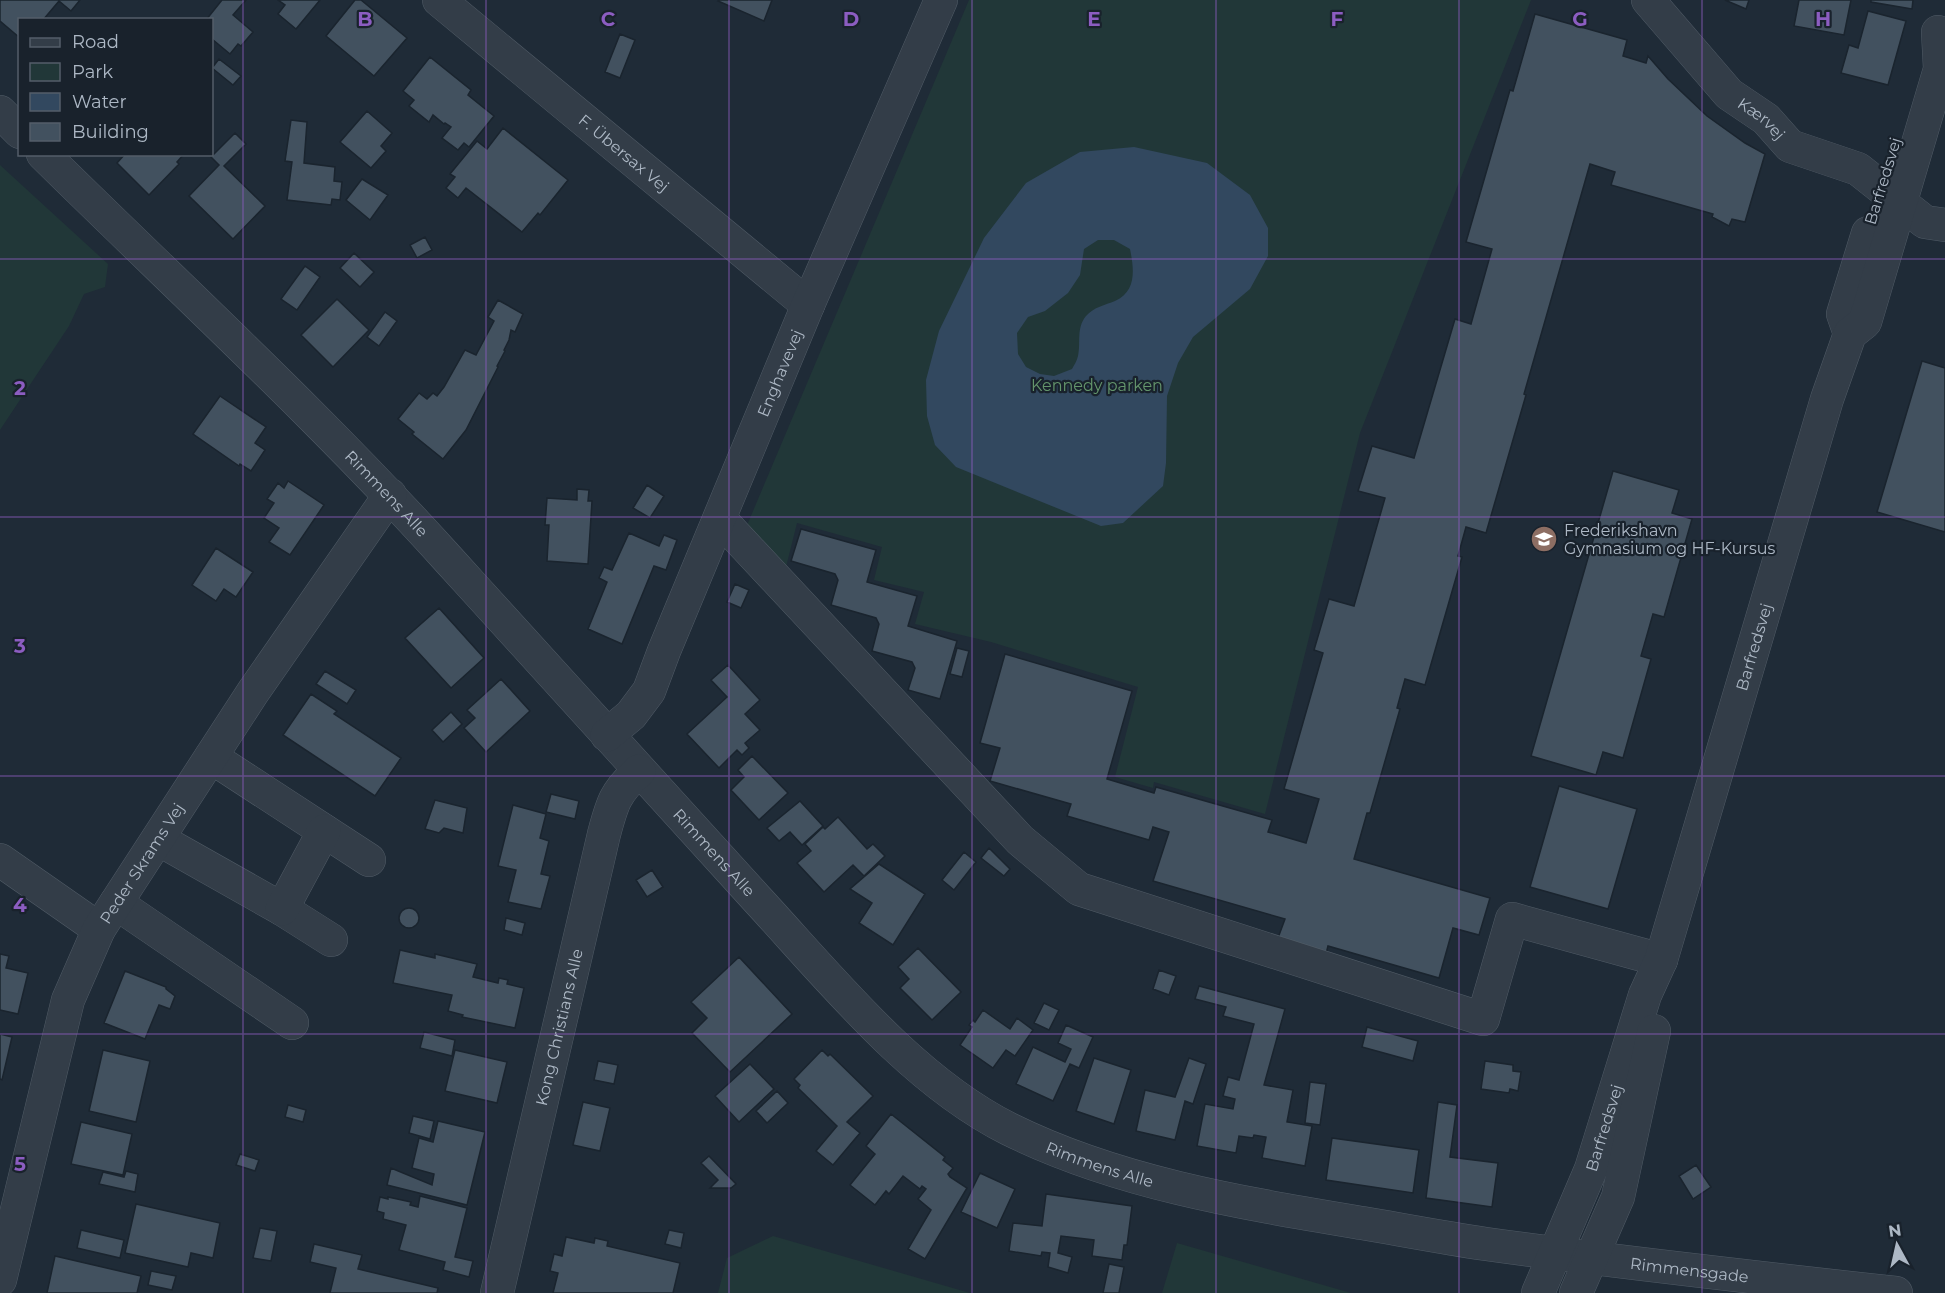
<svg xmlns="http://www.w3.org/2000/svg" width="1945" height="1293" font-family="Montserrat,sans-serif">
<style>
.green{fill:#213738}
.water{fill:#32485f;fill-rule:evenodd}
.building{fill:#42515f;stroke:#1a242e;stroke-width:1.5}
.lines{fill:none;stroke-linecap:round;stroke-linejoin:round}
.minor-casing{stroke:#505b66;stroke-width:34}
.minor{stroke:#333d48;stroke-width:33}
.grid{fill:none;stroke:#8c5dc1;stroke-width:1.5;stroke-opacity:0.55}
.labels{text-anchor:middle;dominant-baseline:central;stroke-width:4.5;stroke-linejoin:round;paint-order:stroke}
.street-label{font-size:16px;fill:#adb8c5;stroke:#19222c}
.park-label{font-size:16px;fill:#64956c;stroke:#19222c}
.poi-label{font-size:16px;fill:#adb8c5;stroke:#19222c;text-anchor:start}
.grid-label{font-size:20px;text-anchor:middle;font-weight:bold;fill:#8c5dc1;stroke:#19222c;stroke-width:4.5;stroke-linejoin:round;paint-order:stroke}
</style>
<rect width="100%" height="100%" fill="#1f2b37"/>
<path class="green" d="M969,0H1531L1360,433L1265,814L1154,782L1153,788L1115,777L1138,687L991,642L915,624L924,592L874,580L882,547L797,523L786,567L745,530Z
M0,165L108,264L105,287L84,294L69,326L0,430Z
M773,1236L970,1293H718L727,1258Z
M1177,1243L1351,1293H1162Z"/>
<path class="water" d="M1134,147L1207,163L1250,195L1268,228V256L1250,289L1193,337L1178,363L1167,396L1166,463L1163,486L1123,523L1101,526L956,467L935,445L927,416L926,380L939,331L984,238L1026,183L1080,152ZM1098,240H1114L1130,249C1134,269 1137,291 1115,301C1105,305 1094,307 1086,316C1076,328 1081,343 1078,356C1077,361 1074,365 1072,369L1054,376L1040,374L1026,367L1018,354L1017,333L1028,317L1045,311L1068,293L1080,275L1084,249Z"/>
<path class="building" d="M0,0H80L71,11L59,1L43,20H20V38L0,21Z
M222,0H246L233,15L253,32L241,46L238,44L230,54L212,39V20H206Z
M278,0H320L296,29L278,14L285,5Z
M355,0H361L407,38L374,76L326,36Z
M719,0H772L764,21L718,1Z
M1725,0H1749L1746,9Z
M1799,0H1851L1844,35L1794,26Z
M1871,0H1913L1912,9L1871,2Z
M1868,11L1906,21L1888,85L1841,73L1849,45L1858,48Z
M1535,14L1627,40L1623,56L1646,63L1648,56L1668,79L1707,116L1745,143L1765,154L1745,222L1732,219L1729,226L1712,217L1713,214L1611,185L1615,172L1590,164L1524,394L1526,395L1486,533L1466,527L1458,556L1462,557L1425,685L1405,679L1397,708L1400,709L1370,813H1367L1354,859L1490,898L1479,935L1453,928L1439,978L1328,946L1325,958L1275,946L1285,919L1153,881L1169,832L1153,827L1149,840L1067,816L1071,804L990,781L1000,748L980,743L1005,654L1132,691L1107,779L1154,793L1156,787L1272,820L1268,832L1306,843L1319,799L1284,789L1323,653L1314,650L1329,599L1354,606L1385,498L1358,491L1372,446L1414,458L1455,319L1471,324L1492,249L1466,242L1510,90L1513,91Z
M620,34L635,40L620,78L605,72Z
M430,57L471,90L468,95L494,116L469,147L464,143L458,150L442,138L451,127L445,123L444,124L433,115L429,122L409,106L414,100L403,91Z
M219,59L241,76L233,85L212,68Z
M367,111L392,133L381,146L386,151L371,168L340,142Z
M291,120L307,122L304,163L335,167L334,181L342,182L340,200L332,199L331,205L287,200L292,162L285,161Z
M503,128L568,180L540,215L538,213L522,232L466,188L458,198L446,188L455,177L450,174L477,141L487,149Z
M235,133L246,144L224,166L265,206L233,239L189,196L219,165L211,157Z
M125,154H184L177,162L179,164L149,195L117,163Z
M362,179L388,195L370,220L346,200Z
M425,237L432,250L417,258L410,245Z
M354,253L374,272L360,287L340,268Z
M305,266L320,277L297,310L281,299Z
M337,299L369,330L333,367L301,335Z
M498,300L523,314L515,332L511,330L509,340L504,350L505,351L497,366L498,367L466,430L443,459L412,434L414,432L398,419L419,393L427,399L433,393L437,396L444,387L465,350L476,355L494,321L488,317Z
M385,312L397,321L379,346L367,337Z
M1922,361L1945,368V532L1877,512Z
M220,396L266,427L255,443L265,450L251,471L240,464L239,466L193,434Z
M1613,471L1679,490L1672,513L1692,519L1664,617L1653,614L1641,656L1651,659L1623,758L1603,752L1596,775L1531,756Z
M288,481L324,505L290,555L269,542L279,528L264,518L274,503L267,499L278,483L284,488Z
M647,485L664,496L650,518L633,508Z
M577,489L589,490L588,501H592L588,564L547,561L549,525H545L547,498L577,500Z
M801,529L876,550L867,582L917,596L908,626L957,641L940,699L908,690L915,668L912,662L872,651L879,624L876,618L831,605L838,580L835,574L791,561Z
M629,533L659,546L664,535L677,540L666,570L654,566L622,644L588,629L607,582L599,578L604,567L612,570Z
M216,548L253,572L236,597L224,589L216,601L192,585Z
M735,584L749,590L741,608L727,602Z
M439,608L484,658L451,688L405,638Z
M957,648L969,651L962,677L950,674Z
M728,665L760,700L745,714L760,730L745,743L749,748L742,755L737,750L719,768L687,734L727,697L711,680Z
M325,671L356,690L347,704L316,684Z
M501,679L530,711L486,752L464,728L475,718L467,710Z
M311,694L337,711L334,714L401,758L375,796L283,735Z
M451,712L462,724L443,742L432,730Z
M752,756L788,793L759,820L731,790L744,777L738,770Z
M1559,786L1637,809L1608,909L1530,887Z
M551,794L579,801L575,819L546,812Z
M435,800L467,808L463,833L444,828L439,833L425,829Z
M800,801L823,826L802,845L790,832L779,841L767,828Z
M513,805L546,814L540,838L549,841L541,874L550,876L541,909L508,902L516,870L498,866Z
M838,817L867,849L873,844L885,856L864,876L853,865L824,892L797,863L811,851L805,844L823,827L825,829Z
M989,848L1010,869L1004,876L981,858Z
M964,852L976,862L954,890L942,880Z
M879,864L925,894L893,945L859,923L872,903L850,889Z
M652,870L663,887L647,897L636,880Z
M399 918a10 10 0 1 1 20 0a10 10 0 1 1-20 0Z
M506,918L525,923L522,935L504,930Z
M918,948L961,992L932,1020L900,988L909,979L898,967Z
M400,950L435,958V954L477,964L473,977L498,983L499,978L508,980L507,984L524,988L515,1028L462,1017L463,1015L448,1011L452,995L393,983Z
M0,954L9,956L6,968L28,973L18,1014L0,1010Z
M739,957L792,1014L730,1072L692,1033L707,1018L691,1002Z
M1159,970L1176,976L1169,995L1153,989Z
M125,971L166,987V989L175,996L170,1009L159,1005L145,1039L104,1023Z
M1199,986L1285,1009L1264,1085L1293,1090L1287,1122L1312,1126L1305,1166L1262,1158L1266,1137L1254,1135L1253,1138L1239,1136L1236,1153L1197,1146L1205,1104L1233,1109L1235,1099L1223,1096L1228,1077L1239,1080L1254,1024L1223,1016L1226,1007L1195,999Z
M1044,1003L1059,1010L1049,1030L1034,1023Z
M983,1010L1010,1029L1017,1018L1033,1030L1015,1056L1006,1050L993,1068L960,1045L972,1027L969,1025L973,1020L975,1022Z
M1066,1025L1093,1037L1079,1068L1070,1064L1053,1101L1016,1084L1033,1047L1065,1062L1071,1049L1058,1043Z
M1367,1027L1418,1041L1413,1061L1362,1047Z
M424,1032L455,1040L452,1056L420,1048Z
M0,1034L12,1037L2,1080L0,1079Z
M103,1050L150,1061L136,1122L89,1111Z
M455,1050L507,1062L497,1103L445,1091Z
M822,1050L828,1056L830,1054L873,1096L847,1122L860,1133L833,1165L816,1151L837,1126L798,1088L800,1085L794,1079Z
M1094,1058L1131,1070L1114,1124L1076,1111Z
M1189,1058L1206,1064L1193,1104L1185,1101L1175,1140L1136,1131L1145,1090L1175,1097Z
M598,1061L618,1065L614,1084L594,1080Z
M1485,1061L1513,1065V1071L1521,1072L1518,1091L1510,1089L1509,1093L1481,1089Z
M750,1064L774,1089L739,1122L715,1096Z
M1310,1082L1326,1084L1320,1125L1305,1123Z
M777,1091L788,1103L767,1123L756,1111Z
M583,1102L610,1108L600,1151L573,1145Z
M1438,1102L1457,1105L1450,1157L1498,1163L1492,1207L1426,1198Z
M288,1105L306,1110L303,1122L285,1117Z
M891,1114L945,1157L943,1160L953,1168L948,1174L950,1177L967,1188L925,1259L908,1249L931,1210L918,1199L926,1189L922,1186L920,1189L903,1176L889,1194L886,1191L875,1205L850,1185L875,1154L866,1146Z
M413,1116L434,1121L430,1139L409,1133Z
M438,1121L485,1132L467,1205L387,1185L391,1168L432,1185L434,1174L412,1168L419,1138L433,1142Z
M81,1122L132,1134L123,1175L71,1164Z
M1332,1138L1419,1150L1413,1193L1326,1180Z
M240,1154L259,1160L255,1171L236,1165Z
M709,1156L736,1184L731,1188H710L718,1180L701,1163Z
M1696,1165L1711,1187L1693,1199L1679,1176Z
M126,1171L138,1174L135,1192L99,1184L103,1172L124,1177Z
M980,1173L1015,1189L997,1228L961,1212Z
M1046,1194L1132,1206L1127,1245H1124L1122,1260L1092,1256L1094,1240L1061,1236L1058,1253L1072,1257L1068,1273L1048,1267L1050,1253L1042,1252L1041,1256L1009,1251L1013,1223L1042,1226Z
M420,1196L467,1208L455,1257L473,1261L469,1277L443,1270L445,1262L399,1250L406,1225L383,1219L384,1213L377,1211L380,1197L388,1199V1197L411,1202L410,1205L418,1207Z
M136,1204L220,1223L213,1258L191,1253L188,1267L125,1253Z
M260,1228L277,1231L271,1261L253,1258Z
M81,1230L124,1240L120,1258L77,1248Z
M669,1230L684,1233L681,1248L665,1244Z
M566,1237L594,1243L595,1238L608,1241L607,1246L680,1263L673,1293H553L558,1273L550,1271L554,1254L562,1256Z
M314,1244L362,1255L358,1269L438,1288L437,1293H330L336,1268L310,1262Z
M55,1256L141,1276L137,1293H47Z
M1109,1264L1124,1267L1119,1293H1103Z
M151,1271L176,1276L172,1290L148,1285Z"/>
<g class="lines">
<defs>
<g id="minor">
<path id="s1" d="M439,0L808,305"/>
<path id="s2" d="M1648,0L1729,94L1766,119L1790,146L1858,169L1925,222L1945,225"/>
<path d="M0,112L20,132"/>
<path id="s3" d="M43,154C179,288 320,417 448,559C551,672 653,786 756,898C830,978 911,1080 1009,1129C1118,1183 1242,1203 1362,1223C1403,1230 1445,1238 1486,1244C1622,1263 1759,1278 1896,1293"/>
<path d="M1850,334L1843,314L1868,233"/>
<path d="M720,519L1020,840L1079,889L1483,1019L1512,919L1661,960"/>
<path id="s4" d="M607,735L631,715L649,691L664,651L808,305L941,0"/>
<path d="M211,757L369,860"/>
<path d="M158,839L282,909L331,940"/>
<path d="M0,860L99,929"/>
<path d="M116,903L292,1023"/>
<path d="M282,909L324,831"/>
<path id="s5" d="M0,1280L68,1000L99,929L253,692L390,495"/>
<path id="s6" d="M497,1293L604,834C612,804 615,792 639,771"/>
<path id="s7" d="M1538,1293L1591,1169L1645,995L1661,960L1827,399L1850,334L1865,322L1940,69L1938,32"/>
<path d="M1576,1293L1618,1197L1654,1031"/>
</g>
</defs>
<use href="#minor" class="minor-casing"/>
<use href="#minor" class="minor"/>
</g>
<path class="grid" d="M243,0V1293M486,0V1293M729,0V1293M972,0V1293M1216,0V1293M1459,0V1293M1702,0V1293M0,259H1945M0,517H1945M0,776H1945M0,1034H1945"/>
<defs>
<symbol id="school-disc" viewBox="-11 -11 22 22"><circle r="9.5" fill="#8d6e63" stroke="#19222c"/><path d="M0-5L7-2L0 1L-7-2ZM-4 1L0 2.5L4 1V4Q0 6-4 4Z" fill="#fff"/></symbol>
</defs>
<g fill-rule="evenodd">
<use href="#school-disc" x="1529" y="524" width="30" height="30"/>
</g>
<g class="labels">
<g class="street-label">
<text stroke="none"><textPath href="#s2" startOffset="165">Kærvej</textPath></text>
<text stroke="none"><textPath href="#s1" startOffset="240">F. Übersax Vej</textPath></text>
<text transform="translate(1883 181) rotate(-73)">Barfredsvej</text>
<text stroke="none"><textPath href="#s4" startOffset="405">Enghavevej</textPath></text>
<text stroke="none"><textPath href="#s3" startOffset="483">Rimmens Alle</textPath></text>
<text stroke="none"><textPath href="#s7" startOffset="682">Barfredsvej</textPath></text>
<text stroke="none"><textPath href="#s3" startOffset="969">Rimmens Alle</textPath></text>
<text stroke="none"><textPath href="#s5" startOffset="444">Peder Skrams Vej</textPath></text>
<text stroke="none"><textPath href="#s6" startOffset="273">Kong Christians Alle</textPath></text>
<text stroke="none"><textPath href="#s7" startOffset="178">Barfredsvej</textPath></text>
<text stroke="none"><textPath href="#s3" startOffset="1473">Rimmens Alle</textPath></text>
<text stroke="none"><textPath href="#s3" startOffset="2073">Rimmensgade</textPath></text>
</g>
<g class="park-label">
<text x="1097" y="385">Kennedy parken</text>
</g>
<g class="poi-label">
<text x="1564" y="530">Frederikshavn<tspan x="1564" dy="18">Gymnasium og HF-Kursus</tspan></text>
</g>
</g>
<g class="grid-label">
<text x="365" y="26">B</text>
<text x="608" y="26">C</text>
<text x="851" y="26">D</text>
<text x="1094" y="26">E</text>
<text x="1337" y="26">F</text>
<text x="1580" y="26">G</text>
<text x="1823" y="26">H</text>
<text x="20" y="395">2</text>
<text x="20" y="653">3</text>
<text x="20" y="912">4</text>
<text x="20" y="1171">5</text>
</g>
<rect x="18" y="18" width="195" height="138" fill="#19222c" stroke="#545e69" stroke-width="1.5"/>
<rect x="30" y="38" width="30" height="9" fill="#333d48" stroke="#545e69" stroke-width="1.5"/>
<text x="72" y="48" font-size="18" fill="#adb8c5">Road</text>
<rect x="30" y="63" width="30" height="18" fill="#213738" stroke="#545e69" stroke-width="1.5"/>
<text x="72" y="78" font-size="18" fill="#adb8c5">Park</text>
<rect x="30" y="93" width="30" height="18" fill="#32485f" stroke="#545e69" stroke-width="1.5"/>
<text x="72" y="108" font-size="18" fill="#adb8c5">Water</text>
<rect x="30" y="123" width="30" height="18" fill="#42515f" stroke="#545e69" stroke-width="1.5"/>
<text x="72" y="138" font-size="18" fill="#adb8c5">Building</text>
<g transform="translate(1897 1245) rotate(352)" stroke="#19222c" stroke-width="4.5" paint-order="stroke">
<path d="M0-4.5L10 22L0 15L-10 22Z" fill="#adb8c5"/>
<text y="-9" font-size="16" font-weight="bold" text-anchor="middle" fill="#adb8c5">N</text>
</g>
</svg>
